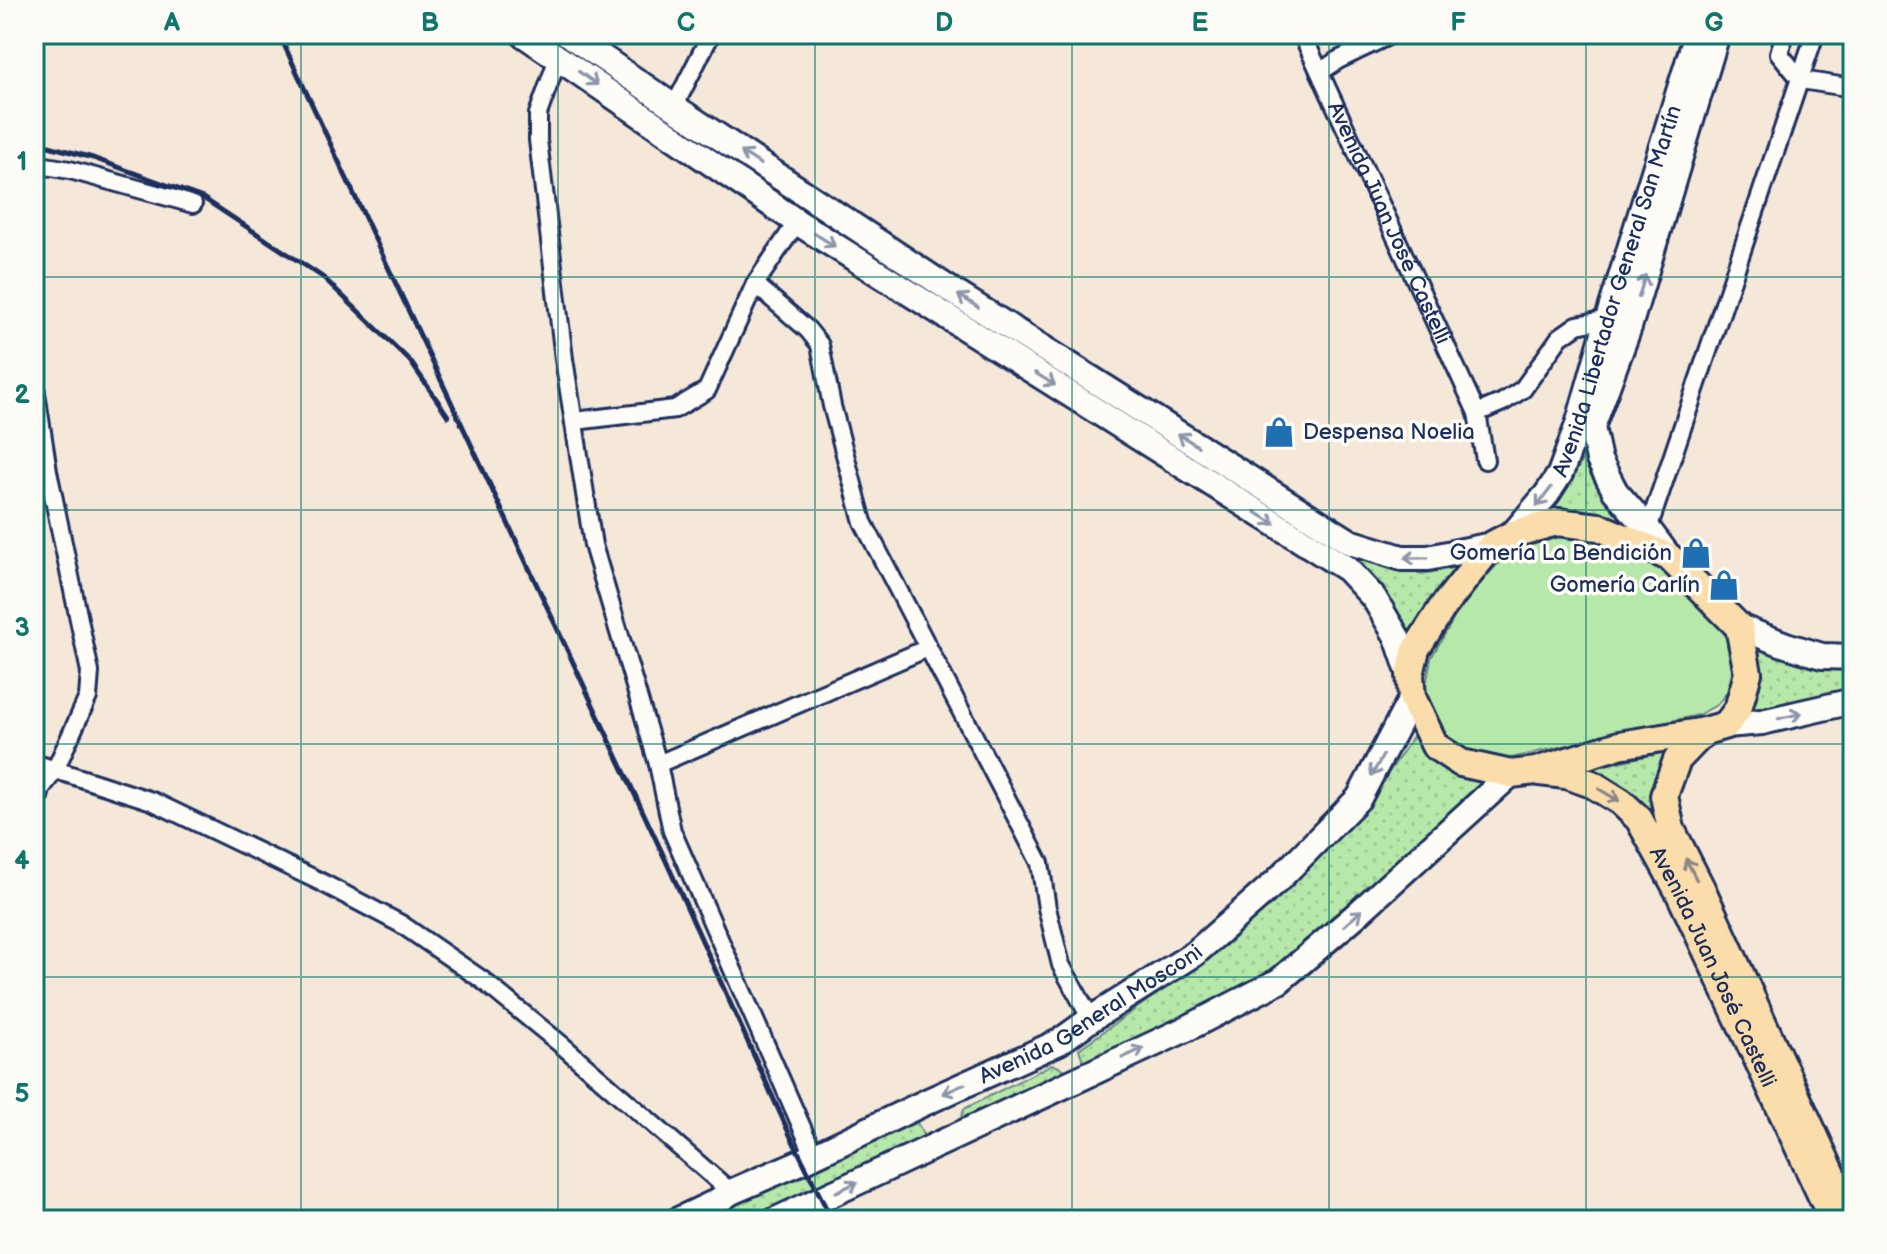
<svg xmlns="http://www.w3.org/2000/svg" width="1887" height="1254" font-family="'Balsamiq Sans',sans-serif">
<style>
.grass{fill:url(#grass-dots);stroke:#688c84;stroke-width:2}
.green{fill:#b6e8a9;stroke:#688c84;stroke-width:2}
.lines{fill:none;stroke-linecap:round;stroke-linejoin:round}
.street-casing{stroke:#1b2f5e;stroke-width:22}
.secondary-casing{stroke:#1b2f5e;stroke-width:30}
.primary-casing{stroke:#1b2f5e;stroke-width:32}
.street{stroke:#fdfcf7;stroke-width:16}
.secondary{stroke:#fdfcf7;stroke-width:24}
.primary{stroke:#faddab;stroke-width:26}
.rail{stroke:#1b2f5e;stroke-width:5}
.oneway{stroke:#8c96aa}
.oneway2{stroke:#8a8684}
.grid{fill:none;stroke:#0f766e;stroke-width:2;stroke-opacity:0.55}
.labels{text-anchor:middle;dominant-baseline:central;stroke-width:7;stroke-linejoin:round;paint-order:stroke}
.street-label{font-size:22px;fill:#1b2f5e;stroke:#fdfcf7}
.poi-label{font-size:22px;fill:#1b2f5e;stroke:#fdfcf7;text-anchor:end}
.neatline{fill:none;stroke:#0f766e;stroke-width:3}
.grid-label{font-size:26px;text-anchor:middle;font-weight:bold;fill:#0f766e}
</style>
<defs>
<pattern id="grass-dots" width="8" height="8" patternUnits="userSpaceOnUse" patternTransform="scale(2)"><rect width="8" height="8" fill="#b6e8a9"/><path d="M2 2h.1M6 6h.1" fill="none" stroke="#9cc794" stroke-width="1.8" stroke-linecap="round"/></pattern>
</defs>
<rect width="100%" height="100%" fill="#f5e8d9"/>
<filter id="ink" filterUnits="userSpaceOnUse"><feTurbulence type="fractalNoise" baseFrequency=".0125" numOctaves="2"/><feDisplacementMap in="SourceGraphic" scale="16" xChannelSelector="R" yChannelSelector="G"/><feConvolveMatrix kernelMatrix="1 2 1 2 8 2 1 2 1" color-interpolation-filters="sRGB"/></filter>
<g filter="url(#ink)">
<path class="grass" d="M533,34H553L907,275L1366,561L1422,574L1458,567L1424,612L1410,642L1382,585L902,287Z
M1588,443L1639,526L1616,518L1578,508L1535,518L1563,493L1581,463Z
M1760,650L1831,668L1853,667V689L1744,720L1760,683Z
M1417,731L1443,765L1484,783L1283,966L1084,1064L1079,1049L1229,943L1377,790Z
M1677,749L1667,829L1654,831L1578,771Z
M1052,1064L1068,1071L958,1128L964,1109Z
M915,1118L925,1139L750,1220H702Z"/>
<path class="green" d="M1560,535L1606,539L1660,569L1730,637L1735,660L1734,675L1730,688L1717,705L1698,715L1507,759L1467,753L1443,738L1428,707L1426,686L1431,658L1468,594L1509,553Z"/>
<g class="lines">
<defs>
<g id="street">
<path id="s1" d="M1302,34L1477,413L1485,460"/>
<path d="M1785,34L1779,53L1801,80L1853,88"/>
<path d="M558,58L538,114V140L564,359L593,545L658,764L672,831L814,1155"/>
<path d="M1320,72L1338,60L1392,34"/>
<path d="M674,107L711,34"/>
<path d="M34,164L70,170L193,204"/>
<path d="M755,284L808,330L820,345L832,406L863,522L1040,863L1047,908L1061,965L1091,1019"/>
<path d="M34,380L48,471L90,672L88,697L55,770L41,789L34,817"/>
<path d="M1477,413L1503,402L1523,389L1560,337L1577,325L1608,319L1616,322"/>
<path d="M575,421L675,409L707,390L755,284L797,222"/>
<path d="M1648,529L1815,34"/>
<path d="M34,763L152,801L319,881L401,924L481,979L563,1046L731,1192"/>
<path d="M658,764L928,648"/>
</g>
<g id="secondary">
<path d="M523,34L797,222L1347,569L1374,598L1397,637L1410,675"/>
<path d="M568,34L674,107L949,289L1350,542L1402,558H1428L1492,545"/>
<path id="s2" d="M1513,534L1547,494L1560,474L1578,425L1608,319L1697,34"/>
<path d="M1669,557L1648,529L1615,491L1599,460L1592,427L1629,327L1717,34"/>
<path d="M1739,627L1786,645L1822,656L1853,657"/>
<path d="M1726,725L1762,722L1853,701"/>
<path id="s3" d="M678,1220L716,1202L731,1192L803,1161L924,1103L1059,1042L1091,1019L1194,954L1277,881L1359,798L1412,697"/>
<path d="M776,1220L1188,1028L1279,981L1355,916L1511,774"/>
</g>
<g id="primary">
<path d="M1557,522L1599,527L1669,557L1739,627L1748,673L1738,709L1726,725L1705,731L1619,745L1536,771L1511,774L1461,763L1435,746L1412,697L1410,675L1416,649L1442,608L1492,545L1513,534Z"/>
<path d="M1705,731L1677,760L1667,787L1664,796L1671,829L1701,888L1853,1220"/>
<path id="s4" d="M1540,772L1566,775L1592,784L1621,802L1639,819L1679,892L1833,1220"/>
</g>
</defs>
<use href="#street" class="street-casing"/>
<use href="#secondary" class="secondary-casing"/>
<use href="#primary" class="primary-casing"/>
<use href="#street" class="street"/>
<use href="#secondary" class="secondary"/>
<use href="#primary" class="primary"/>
<path class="rail" d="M279,34L666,861L789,1133L832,1220
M34,142L93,158L203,198L324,278L410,361L448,416"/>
</g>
<defs><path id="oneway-shaft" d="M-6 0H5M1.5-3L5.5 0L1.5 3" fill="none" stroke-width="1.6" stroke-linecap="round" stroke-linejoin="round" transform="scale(2)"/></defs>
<g class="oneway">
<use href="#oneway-shaft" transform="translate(588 78) rotate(35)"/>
<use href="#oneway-shaft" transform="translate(751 158) rotate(-147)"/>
<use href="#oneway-shaft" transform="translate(825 240) rotate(32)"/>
<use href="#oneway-shaft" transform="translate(1642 286) rotate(-73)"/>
<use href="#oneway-shaft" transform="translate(968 301) rotate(-148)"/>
<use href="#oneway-shaft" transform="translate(1045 379) rotate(32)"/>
<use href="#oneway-shaft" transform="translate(1188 440) rotate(-148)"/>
<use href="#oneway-shaft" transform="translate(1544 497) rotate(127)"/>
<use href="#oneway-shaft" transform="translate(1265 518) rotate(32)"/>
<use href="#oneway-shaft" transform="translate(1416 558) rotate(179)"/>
<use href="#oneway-shaft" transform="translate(1790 716) rotate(-13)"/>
<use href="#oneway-shaft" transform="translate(1377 766) rotate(119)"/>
<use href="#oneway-shaft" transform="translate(1353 918) rotate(-41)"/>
<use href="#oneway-shaft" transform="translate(1133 1053) rotate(-25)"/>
<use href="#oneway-shaft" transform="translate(954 1089) rotate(156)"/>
<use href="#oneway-shaft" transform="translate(847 1187) rotate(-25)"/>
</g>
<g class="oneway2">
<use href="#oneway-shaft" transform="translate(1609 795) rotate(31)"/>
<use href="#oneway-shaft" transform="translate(1691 869) rotate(-117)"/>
</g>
</g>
<path class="grid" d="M301,34V1220M558,34V1220M815,34V1220M1072,34V1220M1329,34V1220M1586,34V1220M34,277H1853M34,510H1853M34,744H1853M34,977H1853"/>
<defs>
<symbol id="shop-bare" viewBox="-9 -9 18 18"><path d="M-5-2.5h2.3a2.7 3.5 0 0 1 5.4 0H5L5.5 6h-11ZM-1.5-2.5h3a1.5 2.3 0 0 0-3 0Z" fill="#1f6fb2" stroke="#fdfcf7" stroke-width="2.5" paint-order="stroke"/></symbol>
</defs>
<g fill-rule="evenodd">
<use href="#shop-bare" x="1257" y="410" width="44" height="44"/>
<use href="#shop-bare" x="1674" y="531" width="44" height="44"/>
<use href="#shop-bare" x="1702" y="563" width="44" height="44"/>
</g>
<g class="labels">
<g class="street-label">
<text stroke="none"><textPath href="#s1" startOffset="208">Avenida Juan José Castelli</textPath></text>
<text stroke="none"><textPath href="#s2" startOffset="268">Avenida Libertador General San Martín</textPath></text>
<text stroke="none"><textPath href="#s4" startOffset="278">Avenida Juan José Castelli</textPath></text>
<text stroke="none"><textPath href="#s3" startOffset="462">Avenida General Mosconi</textPath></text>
</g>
<g class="poi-label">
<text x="1303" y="432" text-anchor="start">Despensa Noelia</text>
<text x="1672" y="553">Gomería La Bendición</text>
<text x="1700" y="585">Gomería Carlín</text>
</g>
</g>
<rect width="1887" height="1254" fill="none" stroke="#fdfcf7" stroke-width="88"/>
<rect x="44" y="44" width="1799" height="1166" class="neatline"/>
<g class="grid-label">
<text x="172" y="31">A</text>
<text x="430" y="31">B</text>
<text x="686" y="31">C</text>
<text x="944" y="31">D</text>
<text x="1200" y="31">E</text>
<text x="1458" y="31">F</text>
<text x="1714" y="31">G</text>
<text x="22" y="170">1</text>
<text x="22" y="403">2</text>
<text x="22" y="636">3</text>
<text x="22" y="869">4</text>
<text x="22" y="1102">5</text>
</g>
</svg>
